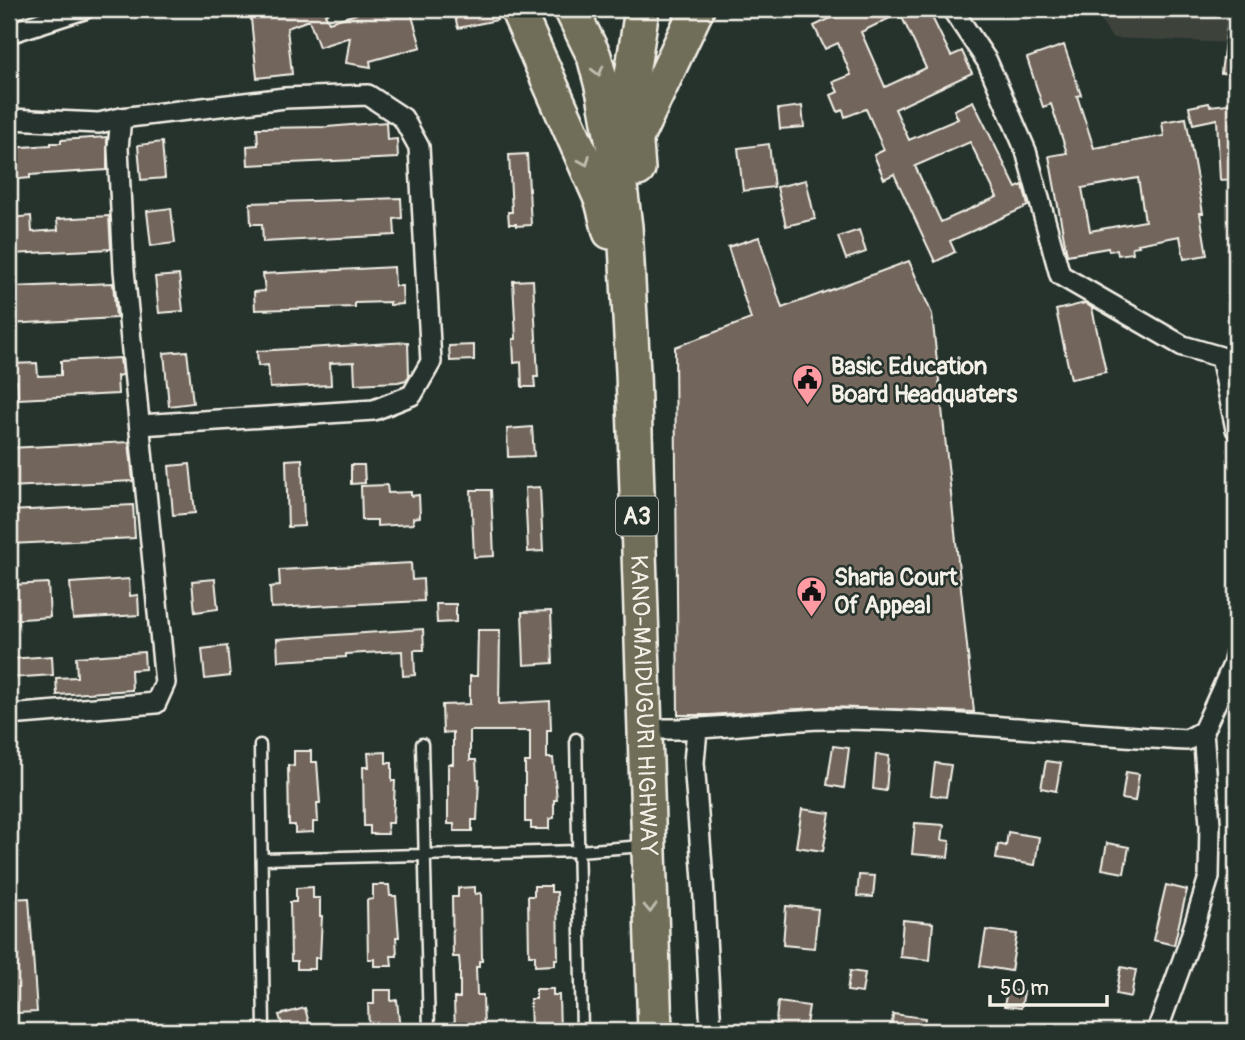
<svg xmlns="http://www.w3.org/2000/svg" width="1245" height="1040" font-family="Pangolin,sans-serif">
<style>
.built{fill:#3c423b}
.building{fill:#71655b;stroke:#f4f1e8;stroke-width:2;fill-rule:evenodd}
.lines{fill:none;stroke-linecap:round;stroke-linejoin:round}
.lane-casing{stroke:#f4f1e8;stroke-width:15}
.street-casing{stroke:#f4f1e8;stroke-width:24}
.highway-casing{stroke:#f4f1e8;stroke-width:38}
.lane{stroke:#26332d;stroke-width:10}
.street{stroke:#26332d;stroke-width:19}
.highway{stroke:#706e59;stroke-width:33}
.oneway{stroke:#bfbdaf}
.labels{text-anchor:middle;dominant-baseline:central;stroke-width:5;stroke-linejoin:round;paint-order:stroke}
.shield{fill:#26332d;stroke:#b6b8b0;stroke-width:2}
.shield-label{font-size:23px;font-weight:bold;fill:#f4f1e8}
.poi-label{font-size:24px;font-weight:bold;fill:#f4f1e8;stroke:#26332d;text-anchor:start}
.street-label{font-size:24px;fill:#f4f1e8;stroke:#26332d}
</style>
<rect width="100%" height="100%" fill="#26332d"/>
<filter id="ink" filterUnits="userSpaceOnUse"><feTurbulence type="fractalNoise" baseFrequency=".0143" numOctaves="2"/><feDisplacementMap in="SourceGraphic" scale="14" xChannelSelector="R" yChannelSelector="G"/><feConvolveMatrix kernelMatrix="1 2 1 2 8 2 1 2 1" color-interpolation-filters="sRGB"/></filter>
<g filter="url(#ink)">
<path class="built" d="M1094,9H1236V43L1112,38Z"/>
<path class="building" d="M250,9H281V14L296,9H335L325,14L329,22L356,14L355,9H410L421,47L370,61L371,67L346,63L350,37L319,47L309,20L287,28L292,74L257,78Z
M453,9H493L497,20L458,28Z
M850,9H928L951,56L962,51L972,73L895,109L909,140L958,119L954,110L973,101L1016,188L1023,185L1028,206L950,241L955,252L935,262L894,174L884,179L874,155L884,150L866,109L845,117L843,110L838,112L831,95L838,92L833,82L851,75L838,43L825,49L814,26ZM900,13L926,68L885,87L861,32ZM970,142L997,197L941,222L915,166Z
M1228,18L1236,19V75L1221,73Z
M1064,45L1081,95L1077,96L1094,148L1164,136L1162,122L1186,118L1203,213H1200L1207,255L1184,259L1180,236L1138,244L1139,246L1132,247L1133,253L1118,255L1117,250L1109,251L1108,248L1067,255L1049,156L1067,153L1051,104L1043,107L1027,58ZM1138,178L1145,221L1090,231L1082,188Z
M1209,103L1210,106L1236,103V179L1220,180L1217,119L1193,124L1189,107Z
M802,106L804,127L780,129L778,109Z
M386,122L387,140L397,139L398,158L248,165L247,146L258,145L257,128L327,127Z
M107,137V170L30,175V178L9,180V148L51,145V143H61V140Z
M162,142L165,178L141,180L138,145Z
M769,144L774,187L743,191L738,148Z
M527,154L531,225L516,226V224H509L508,212H512L509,155Z
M806,180L815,219L786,226L777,187Z
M401,198L402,218L394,219L395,235L263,242L262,224H251L250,203Z
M171,208L175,243L151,246L147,211Z
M31,216L32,232L58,230L57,219L109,216L111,249L11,254L9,218Z
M859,230L866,252L846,259L838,237Z
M759,237L782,308L909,261L932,314L974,712L829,707L709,715H678L675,347L751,319L728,247Z
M394,267L395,286H402L403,304L390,305V302L355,303V307L255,310L254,292L265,291L263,274Z
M179,275L183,311L159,313L155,277Z
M533,280L538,377H534L535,387H522L521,362L514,363L513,339H516L513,281Z
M113,283L116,318L9,324V304H12L11,287Z
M1085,303L1092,308L1106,372L1071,379L1056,310Z
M408,342L409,376L406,380L398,382L355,384L354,362L330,363L331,385L270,388L268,365L258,366L257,351Z
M474,345V360L450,361L449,346Z
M187,351L193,403L169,406L164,353Z
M120,358L122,375L117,376L118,394L18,399L17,381L9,382V364L37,363L38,376L61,375V361Z
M532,427L534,456L508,457L507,429Z
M129,442L133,481L9,487V448Z
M302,459L304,526L288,527L286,460Z
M190,464L195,513L173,515L169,466Z
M351,465H364L365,483L351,484Z
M387,485L388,493L411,492V496L419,495L420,517L413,518V524L377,526V520H362L361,486Z
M540,487L543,551L528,552L525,488Z
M471,490H491L494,556L474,557Z
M133,505L135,538L11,544L9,511Z
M411,563L412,580L423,579L424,601L271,608L270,587L280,586L279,570Z
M129,579L130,596L138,595L139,615L73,619L70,583Z
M215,579L218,609L195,612L192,581Z
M48,583L50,617L9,620V585Z
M436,604H456V622L437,623Z
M551,611L553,663L524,665L522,612Z
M423,629L424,650H414L415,675L403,676L402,651L346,654V657L278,661L277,639Z
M478,630H500L499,704L550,701L551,730H547V758H553L557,800H554V818L549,819V829H531V822H525V762H530V731H470V760H476L477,779H479L477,820H472V831H454V824H448V764H453V732L443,733L442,705L470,704V676H477Z
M227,646L230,676L205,679L202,649Z
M144,652L145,669L131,670L132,690L57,695L56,678L77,677L76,657Z
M52,656L53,675L9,678V659Z
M833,746L849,748L844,788L827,785Z
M294,751H311V762H317L320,803H317L318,822H313V832L295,833V825H289L288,765L294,766Z
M386,752V763H392V781H395L393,823H387L388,834H370V826H364L363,767H369L368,753Z
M876,754L889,756L886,791L873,789Z
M1046,761L1061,763L1056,791L1041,788Z
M935,763L951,765L946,797L931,795Z
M1126,772L1139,774L1135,801L1122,799Z
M802,809L830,813L823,851L796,847Z
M915,823L944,825L942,840L950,841L948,857L912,854Z
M1008,832L1039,837L1035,865L996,859L998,844L1006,846Z
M1107,843L1129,847L1124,873L1102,869Z
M859,875L875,876L873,897L857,896Z
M373,885H389L390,896H396L399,937H396L397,956H391L392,966H374V959H368L367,900L373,899Z
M1166,885L1187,890L1174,945L1153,940Z
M534,886H551V892H557L558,959H555V965L535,966V955H529L528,896H534Z
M313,887V898H320V916H322L320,958H315V969H297V961H291L290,902H296V888Z
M475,887V894L481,893L482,961H479V967H476L477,995H483L484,1031H455L454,998H460V967L459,957H453L452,897H458V888Z
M29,898L37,1012L16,1013L12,947H9V899Z
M786,906L818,909L814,948L783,945Z
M903,920L933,923L930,960L900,957Z
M986,930L1017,934L1011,971L980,966Z
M1121,967L1136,970L1131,997L1116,994Z
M850,971L865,973L862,993L847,991Z
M536,989H553V995H559L560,1031H531L530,999H536Z
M374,990H391V1001L397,1000L400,1031H369L368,1004H374Z
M1007,990L1024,992L1021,1008L1004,1006Z
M778,1002L809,1006L805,1031H775Z
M305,1008L311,1031H284L279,1015Z
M893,1014L925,1018L923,1031H891Z"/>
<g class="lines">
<defs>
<path id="lane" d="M576,739L582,1031
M422,744L429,1031
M260,745L264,1031
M263,859L578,851L644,846"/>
<path id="street" d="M952,9L987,61L1026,151L1060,275L1183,346L1221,357L1236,429
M9,33L84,9
M121,118L285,98L368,95L403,118L419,147L431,362L412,395L374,410L140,425
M9,119L99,123L121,118L118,148L124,270L165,683L156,703L9,715
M664,729C720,730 774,719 829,719C949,719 1068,734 1187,740L1203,731
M697,730L694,762L703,880L711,1031
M1157,1031L1188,946L1209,877L1210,824L1203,731L1233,665L1236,652"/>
<g id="highway">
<path d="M517,9L602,201L610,232"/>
<path id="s1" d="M571,9L594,56L604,94L619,178L625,227L633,372L655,1031"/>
<path d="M637,136L697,9"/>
<path d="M638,169L631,81L642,9"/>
</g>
</defs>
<use href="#lane" class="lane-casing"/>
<use href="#street" class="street-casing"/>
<use href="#highway" class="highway-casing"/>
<use href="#lane" class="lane"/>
<use href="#street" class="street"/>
<use href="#highway" class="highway"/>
</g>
<defs><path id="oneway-chevron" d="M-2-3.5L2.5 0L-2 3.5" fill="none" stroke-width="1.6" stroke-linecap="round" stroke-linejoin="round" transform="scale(1.75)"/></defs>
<g class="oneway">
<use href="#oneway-chevron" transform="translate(598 71) rotate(75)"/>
<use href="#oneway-chevron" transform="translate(585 161) rotate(67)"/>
<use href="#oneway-chevron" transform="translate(650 908) rotate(88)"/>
</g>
</g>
<defs>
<symbol id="civic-pin" viewBox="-11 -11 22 30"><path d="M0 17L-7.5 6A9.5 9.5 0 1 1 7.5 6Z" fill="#ff9aa2" stroke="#26332d"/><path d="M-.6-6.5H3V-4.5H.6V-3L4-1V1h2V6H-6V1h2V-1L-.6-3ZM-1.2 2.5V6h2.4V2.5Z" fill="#111"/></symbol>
</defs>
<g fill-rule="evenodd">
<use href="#civic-pin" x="790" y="362" width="35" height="47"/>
<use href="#civic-pin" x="794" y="574" width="35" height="47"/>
</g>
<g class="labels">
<rect class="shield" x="616" y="496.5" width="42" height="39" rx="5"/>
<g class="shield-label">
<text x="637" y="516">A3</text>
</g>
<g class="poi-label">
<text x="831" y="366">Basic Education<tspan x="831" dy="28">Board Headquaters</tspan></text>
<text x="834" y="577">Sharia Court<tspan x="834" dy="28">Of Appeal</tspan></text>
</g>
<g class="street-label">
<text stroke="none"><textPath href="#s1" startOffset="705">KANO-MAIDUGURI HIGHWAY</textPath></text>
</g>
</g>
<rect width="1245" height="1040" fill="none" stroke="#26332d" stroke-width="35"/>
<rect x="18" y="18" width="1210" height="1005" fill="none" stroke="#f4f1e8" stroke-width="2.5" filter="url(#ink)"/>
<path d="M990 995v10h117v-10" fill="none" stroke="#f4f1e8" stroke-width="3.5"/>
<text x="1000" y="995" font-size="21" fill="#f4f1e8" stroke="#26332d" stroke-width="5" paint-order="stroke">50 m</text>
</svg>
